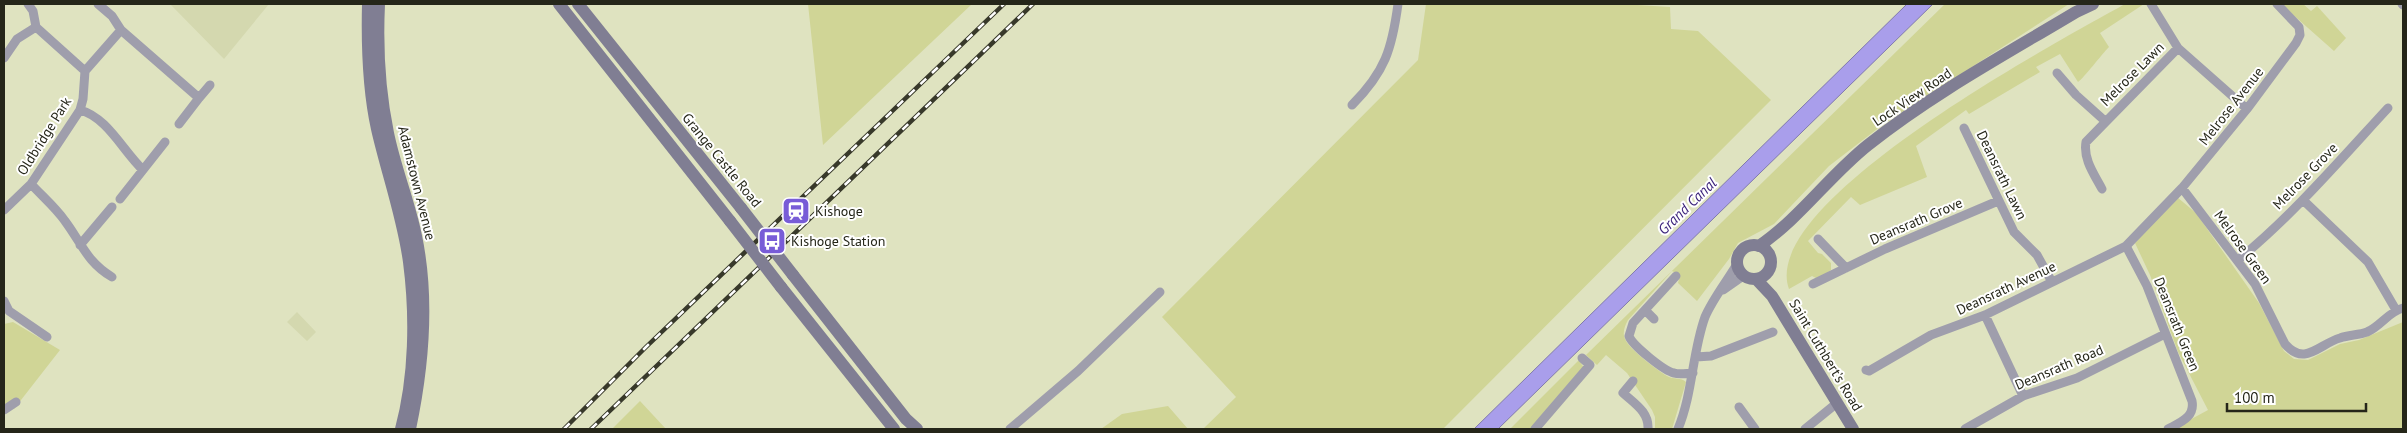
<svg xmlns="http://www.w3.org/2000/svg" width="2407" height="433" font-family="'PT Sans',sans-serif">
<style>
.built{fill:#d4d8af}
.green{fill:#d0d596}
.water{fill:#a99eeb;stroke:#817aac}
.lines{fill:none;stroke-linecap:round;stroke-linejoin:round}
.street{stroke:#9f9eac;stroke-width:9}
.secondary{stroke:#807e93;stroke-width:12}
.rail-casing{stroke:#38392a;stroke-width:4.5}
.rail{stroke:#fff;stroke-width:2.5;stroke-dasharray:8;stroke-linecap:butt}
.secondary-bridge{stroke:#807e93;stroke-width:12}
.labels{text-anchor:middle;dominant-baseline:central;stroke-width:4;stroke-linejoin:round;paint-order:stroke}
.street-label{font-size:14px;fill:#252619;stroke:#fff}
.poi-label{font-size:14px;fill:#252619;stroke:#fff;text-anchor:start}
.water-label{font-size:15px;font-style:italic;fill:#3b237b;stroke:#fff}
</style>
<rect width="100%" height="100%" fill="#dfe3c0"/>
<path class="built" d="M170,4H269L224,59Z
M297,312L316,332L307,341L287,322Z"/>
<path class="green" d="M808,4H972L823,145Z
M1426,4H1621L1670,7L1671,29L1698,31L1771,100L1443,429H1203L1236,397L1162,317L1418,60Z
M1945,4H2069L1885,123L1829,166L1774,224L1738,243L1729,259L1697,301L1678,283L1680,275L1672,271L1628,320C1625,325 1622,333 1625,339C1629,349 1657,370 1667,376C1674,380 1681,377 1686,382L1672,429H1655V417L1652,410L1627,373L1606,355L1597,365L1586,355Z
M2125,4H2144L2100,33L2109,47C2102,54 2084,78 2078,82L2060,54L2036,67L2040,72L1969,114L1966,110L1916,146L1927,177L1860,205L1851,197L1808,241L1818,253L1822,254L1831,263V270L1818,279L1812,276L1789,289C1757,202 2059,41 2125,4Z
M2281,4H2303L2311,11L2317,6L2346,38L2334,51Z
M2177,197L2196,213L2259,303L2284,351L2294,359L2308,360L2340,344L2359,340L2403,322V429H2173L2208,410L2178,352L2150,275L2135,243Z
M13,322L60,350L14,409L7,404L4,406V324Z
M1579,360L1584,368L1532,429H1510Z
M640,401L666,429H612Z
M1168,406L1188,429H1101L1122,414Z"/>
<path class="water" d="M1907,4H1933L1498,429H1474Z"/>
<g class="lines">
<path class="street" d="M28,4L33,11L36,27
M2151,4L2178,48L2247,109
M2402,4L2403,5
M121,30L199,98L210,85
M4,58L17,39L36,27
M85,71L121,30L112,16L98,4
M2057,73L2076,95L2105,121
M1352,105C1385,72 1392,49 1398,4
M80,110C107,117 123,151 143,170
M179,124L199,98
M1964,128L2014,232L2037,255L2052,282
M31,184C42,196 56,208 65,221C82,244 87,262 112,277
M2182,188L2255,284L2285,344C2305,367 2319,344 2340,338C2349,335 2359,335 2367,332C2381,326 2388,312 2403,308
M2102,189C2094,174 2083,159 2086,142L2178,48
M120,199L165,142
M2303,200L2368,262L2396,310
M4,210L31,184L80,110L83,99L85,71L36,27
M1818,239L1846,268
M80,245L112,207
M2126,246L2147,286L2192,401C2195,417 2181,422 2168,429
M2238,260C2293,215 2340,160 2388,108
M1676,276L1633,323L1629,336C1632,345 1664,371 1674,373C1680,375 1687,373 1693,373
M1813,284L1885,249L1998,201
M1723,290L1743,276
M4,301L9,311L47,337
M1645,310L1654,319
M1985,315L2023,396
M1696,357L1711,356L1773,332
M1866,370L1869,371L1931,335L1985,315L2126,246L2182,188L2247,109L2296,43L2300,35L2299,27L2277,4
M1633,381L1623,393C1635,404 1649,412 1648,429
M1739,407L1755,429
M4,410L16,402
M1010,429L1078,371L1160,292
M1535,429L1590,365L1582,358
M1678,429C1693,393 1692,353 1705,317C1712,300 1727,281 1737,264
M1805,429L1837,403
M1965,429L2023,396L2077,378L2165,334"/>
<path class="secondary" d="M368,4C367,45 368,88 377,129C387,173 403,217 409,262C416,316 415,377 401,429
M379,4C377,47 379,90 388,133C395,168 409,201 416,236C429,298 423,367 410,429
M559,4L730,221
M578,4L741,208
M1737 262a17 17 0 1 1 34 0a17 17 0 1 1-34 0Z
M1759,246C1800,218 1829,176 1868,145C1932,94 2006,54 2076,12L2093,4
M793,275L906,419L917,429
M1756,279L1772,296L1853,429
M781,287L894,429"/>
<defs>
<path id="rail" d="M564,429L646,347L1004,4
M591,429L1033,4"/>
</defs>
<use href="#rail" class="rail-casing"/>
<use href="#rail" class="rail"/>
<path class="secondary-bridge" d="M741,208L793,275
M730,221L781,287"/>
</g>
<defs>
<symbol id="station-square" viewBox="-11 -11 22 22"><rect x="-9" y="-9" width="18" height="18" rx="4" fill="#785cd7" stroke="#fff"/><path d="M-3-6H3Q5-6 5-4V2Q5 4 3 4L4.5 6H3L1.5 4h-3L-3 6H-4.5L-3 4Q-5 4-5 2V-4Q-5-6-3-6ZM-3.5-4v3h7v-3ZM-3.5 1v1.5H-2V1ZM2 1v1.5H3.5V1Z" fill="#fff"/></symbol>
<symbol id="bus-square" viewBox="-11 -11 22 22"><rect x="-9" y="-9" width="18" height="18" rx="4" fill="#785cd7" stroke="#fff"/><path d="M-5-6H5V4H4V6H2V4H-2V6H-4V4H-5ZM-3.5-4V0h7V-4ZM-3.5 1.2v1.5H-2V1.2ZM2 1.2v1.5H3.5V1.2Z" fill="#fff"/></symbol>
</defs>
<g fill-rule="evenodd">
<use href="#station-square" x="780" y="195" width="32" height="32"/>
<use href="#bus-square" x="756" y="225" width="32" height="32"/>
</g>
<g class="labels">
<g class="street-label">
<text transform="translate(2132 74) rotate(-45)">Melrose Lawn</text>
<text transform="translate(1912 97) rotate(-34)">Lock View Road</text>
<text transform="translate(2231 106) rotate(-52)">Melrose Avenue</text>
<text transform="translate(44 136) rotate(-58)">Oldbridge Park</text>
<text transform="translate(722 160) rotate(51)">Grange Castle Road</text>
<text transform="translate(2002 175) rotate(64)">Deansrath Lawn</text>
<text transform="translate(2305 176) rotate(-46)">Melrose Grove</text>
<text transform="translate(417 183) rotate(76)">Adamstown Avenue</text>
<text transform="translate(1916 221) rotate(-23)">Deansrath Grove</text>
<text transform="translate(2243 247) rotate(54)">Melrose Green</text>
<text transform="translate(2006 288) rotate(-25)">Deansrath Avenue</text>
<text transform="translate(2177 324) rotate(68)">Deansrath Green</text>
<text transform="translate(1826 355) rotate(59)">Saint Cuthbert’s Road</text>
<text transform="translate(2059 367) rotate(-23)">Deansrath Road</text>
</g>
<g class="poi-label">
<text x="815" y="211">Kishoge</text>
<text x="791" y="241">Kishoge Station</text>
</g>
<g class="water-label">
<text transform="translate(1687 206) rotate(-44)">Grand Canal</text>
</g>
</g>
<rect width="2407" height="433" fill="none" stroke="#252619" stroke-width="10"/>
<path d="M2227 403v8h139v-8" fill="none" stroke="#252619" stroke-width="2.5"/>
<text x="2234" y="403" font-size="15" fill="#252619" stroke="#ffffff" stroke-width="4" paint-order="stroke">100 m</text>
</svg>
